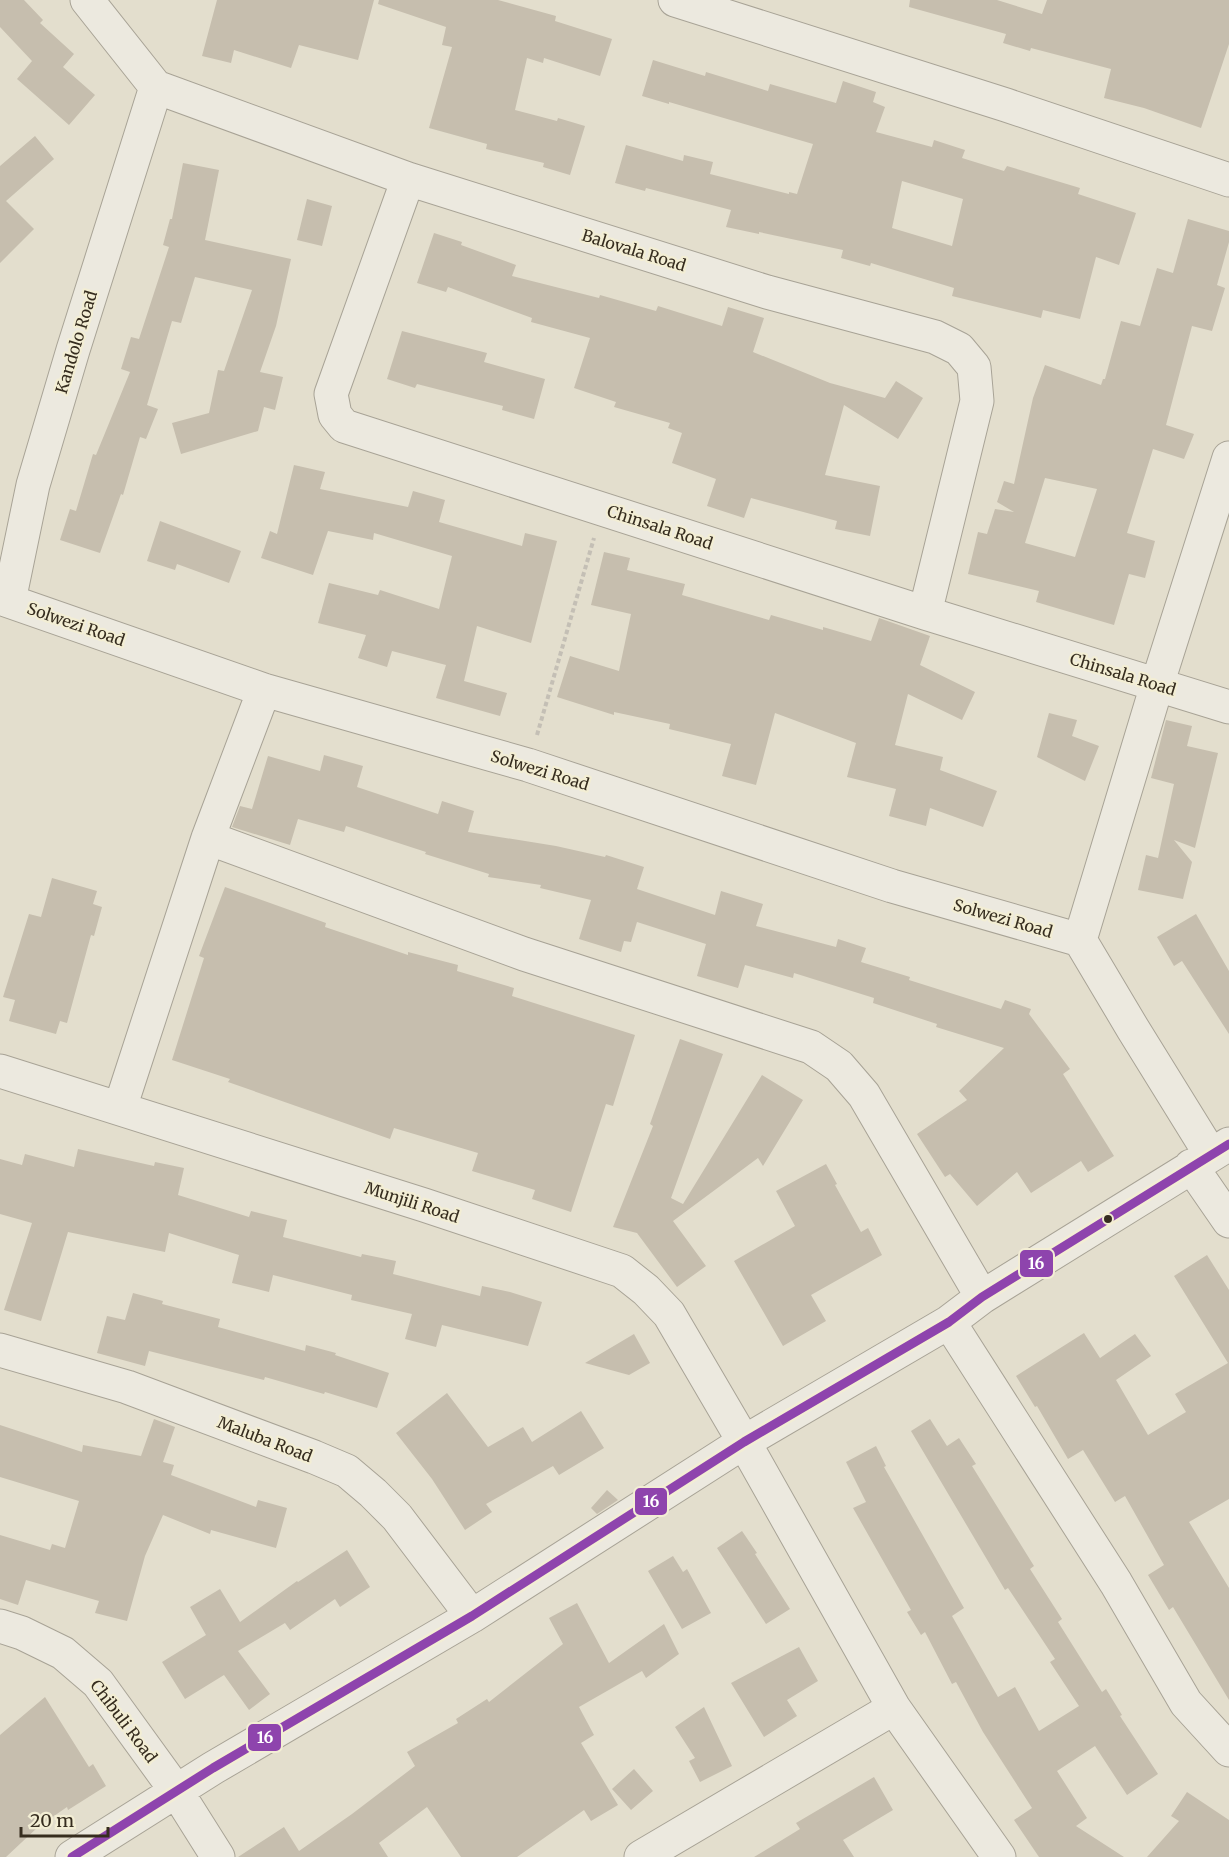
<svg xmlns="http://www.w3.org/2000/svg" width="1229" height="1857" font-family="Merriweather,serif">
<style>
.building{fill:#c6beae;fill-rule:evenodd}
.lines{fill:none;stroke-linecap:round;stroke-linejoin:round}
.minor-casing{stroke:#a8a396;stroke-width:35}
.path{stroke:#c4bfb5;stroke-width:4;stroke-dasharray:4.5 3;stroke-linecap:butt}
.minor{stroke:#ece9df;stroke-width:33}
.bus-1-casing{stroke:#f3eed4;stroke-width:14}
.bus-1{stroke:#8e44ad;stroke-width:9}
.bus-dot{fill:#362d1f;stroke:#f3eed4;stroke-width:2}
.labels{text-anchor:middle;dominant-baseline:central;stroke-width:4.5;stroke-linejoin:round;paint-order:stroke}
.street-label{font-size:16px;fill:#362d1f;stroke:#f3eed4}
.line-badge{stroke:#f3eed4;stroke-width:2}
.badge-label{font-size:16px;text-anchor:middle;font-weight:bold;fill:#fff}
</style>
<rect width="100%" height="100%" fill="#e3decd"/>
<path class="building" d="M0,0H24L43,20L40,23L74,54L63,67L95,95L69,125L17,79L32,61L0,27Z
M217,0H374L358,60L299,45L291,68L234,50L231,63L202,56Z
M379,0H498L556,16L555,21L612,39L600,76L544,58L543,63L527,58L515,110L557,121L558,118L585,126L570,175L543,167L544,163L486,149L487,144L429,128L452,47L442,45L446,27L378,4Z
M910,0H997L1042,14L1047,0H1229V44L1201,128L1144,108L1104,98L1111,69L1031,48L1030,51L1003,43L1006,34L909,7Z
M653,60L705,76L706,72L768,91L770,84L836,103L843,81L876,92L873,102L885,107L876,132L932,147L934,140L965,150L962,158L1004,171L1007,166L1080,188L1078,194L1136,213L1119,265L1096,257L1080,319L1043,310L1041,318L952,296L954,288L871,263L870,266L841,258L843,250L759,232V234L726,227L731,210L646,188L645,191L615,183L626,145L683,161L684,155L713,162L710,174L789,194V192L797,194L813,144L669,102V104L642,96ZM902,181L963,199L952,246L892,228Z
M35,136L54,159L6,201L34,229L0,263V166Z
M183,163L219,170L205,240L291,259L276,326L260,372L283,377L275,410L264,407L258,431L181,454L172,423L209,413L218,370L224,371L252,290L195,277L181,323L172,321L147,405L158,409L146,439L140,437L123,495L121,494L100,553L60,540L70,509L76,511L93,454L96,455L130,372L121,369L131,337L139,339L169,247L163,245L170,219H172Z
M307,199L332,206L322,246L297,240Z
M1188,219L1229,231V242L1217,285L1225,288L1212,331L1192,326L1166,425L1194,434L1184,459L1153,449L1127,533L1155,541L1145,578L1129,574L1114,625L1036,602L1039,591L968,574L978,532L987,534L995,509L1014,512L997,502L1004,481L1014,484L1033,398L1045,365L1101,385L1103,379H1105L1121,321L1140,326L1157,268L1173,273ZM1045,478L1097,489L1075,557L1025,543Z
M434,233L462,242L461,245L516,265L512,276L599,298L600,295L656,311L658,306L722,326L728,307L764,318L753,352L830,383L885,398L896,381L923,398L898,439L844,405L825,475L880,486L870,536L835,529L837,521L751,498L744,518L707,506L716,479L672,463L682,433L668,428L670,423L614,407L616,402L574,388L590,338L531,322L532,318L448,287L446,292L417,283Z
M402,331L487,353L484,362L545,379L534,419L502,410L503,406L417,384L415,388L387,379Z
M294,465L325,472L320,489L408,507L413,491L445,500L439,522L522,546L525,533L557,541L531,643L477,626L464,681L507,693L500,716L436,698L446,665L392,651L387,667L358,658L366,635L318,623L329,583L378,595L380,590L439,609L452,556L374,533L373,540L328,531L313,575L261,558L270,531L277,534Z
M160,521L241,551L229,583L177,564L175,570L147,561Z
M604,552L630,558L627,570L685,584L682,595L769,620L771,615L823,630V627L871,641L879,618L930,636L920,665L975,692L962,720L908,694L895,745L943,757L940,770L997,791L983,827L930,808L926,826L889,816L896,789L847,777L856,743L775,713L756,785L722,776L731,744L669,729L670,724L614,712V715L557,697L570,656L619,671L631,614L591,605Z
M1049,713L1077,720L1072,736L1099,746L1085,781L1037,757Z
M1166,720L1192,726L1187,746L1218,753L1195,848L1174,840L1192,862L1183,899L1138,890L1146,855L1158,858L1174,784L1151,778Z
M324,755L363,766L357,787L438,814L442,801L474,811L468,832L556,846L605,857L606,855L644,867L637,889L715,915L721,891L763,904L756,926L836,947L838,939L866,948L861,962L910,977L909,980L1001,1009L1005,1000L1031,1009L1029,1014L1070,1069L1063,1074L1114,1156L1088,1172L1081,1161L1031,1193L1017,1172L977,1206L950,1174L945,1177L917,1134L967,1100L959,1091L1004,1048L936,1027L937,1024L873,1003L874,998L794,973L793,978L745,965L738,988L697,976L706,944L637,922L631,942L624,941L621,952L579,939L591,900L540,888L541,885L488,877L489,874L425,854L426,852L346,826L344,832L298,819L290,845L232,827L240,806L252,809L268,756L320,771Z
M52,878L97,891L93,904L102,907L94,936L91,935L67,1023L60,1021L56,1034L9,1021L15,1000L3,997L29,914L41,917Z
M225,887L326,923L325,927L408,955V952L458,965L457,971L514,988L512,996L635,1035L613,1106L606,1104L571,1212L532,1199L535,1190L472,1171L478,1153L394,1128L390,1139L228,1082L230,1079L172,1060L204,958L199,956Z
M1196,914L1229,971V1034L1182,961L1174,966L1157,937Z
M680,1039L723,1054L671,1198L683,1204L762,1075L803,1100L763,1166L758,1158L673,1221L706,1266L677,1287L637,1233L613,1227L653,1126L650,1124Z
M78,1149L154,1166L155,1162L184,1168L178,1195L249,1217L251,1211L287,1220L283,1237L361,1257L362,1254L396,1261L393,1274L480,1296L482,1286L510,1292L542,1302L528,1346L442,1325L436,1347L405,1339L412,1314L351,1300L352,1295L273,1275L269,1292L232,1283L239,1255L169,1233L165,1252L68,1232L41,1321L4,1310L32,1223L0,1214V1159L22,1165L25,1154L74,1167Z
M826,1164L837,1184L835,1185L861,1232L868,1228L882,1255L811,1295L826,1321L783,1346L734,1261L795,1226L776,1191Z
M1207,1255L1229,1290V1499L1189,1522L1229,1588V1700L1173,1607L1169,1610L1148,1575L1164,1565L1125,1496L1115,1502L1083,1450L1068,1459L1037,1406L1035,1407L1016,1376L1084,1333L1100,1358L1135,1334L1151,1356L1116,1380L1148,1435L1186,1412L1175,1394L1228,1363L1174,1276Z
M133,1293L163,1301L162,1304L220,1319L218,1327L305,1351L306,1345L336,1353L335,1355L389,1373L377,1408L325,1392L324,1394L265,1377L264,1380L149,1351L145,1366L97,1353L107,1316L125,1320Z
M634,1334L650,1363L629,1375L585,1363Z
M447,1393L488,1447L523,1427L532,1442L581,1411L604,1448L559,1475L553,1466L486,1504L492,1512L465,1530L432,1479L396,1433Z
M154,1419L175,1427L163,1462L174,1465L171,1475L256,1507L258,1500L287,1508L276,1548L211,1530L210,1534L163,1515L145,1556L127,1621L95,1613L99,1601L26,1580L18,1605L0,1599V1535L50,1550L52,1544L65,1548L79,1501L0,1477V1425L82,1452L83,1445L141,1456Z
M930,1419L947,1446L959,1438L976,1464L972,1466L1034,1566L1030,1569L1062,1619L1058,1622L1102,1692L1106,1689L1122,1715L1120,1716L1158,1774L1127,1795L1095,1746L1057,1771L1087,1818L1076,1826L1124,1857H1039L1014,1820L1032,1808L983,1732L956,1682L952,1684L925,1632L921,1635L907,1612L911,1610L853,1508L866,1502L846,1462L876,1446L886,1466L884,1467L964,1608L952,1616L998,1697L1015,1687L1039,1731L1079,1706L1050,1662L1055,1659L1008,1588L1005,1590L911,1431Z
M607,1490L618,1500L597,1514L591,1508Z
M742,1531L757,1553L755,1554L790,1609L766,1624L717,1548Z
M347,1550L370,1587L340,1607L335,1599L290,1630L285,1623L238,1651L270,1694L249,1710L224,1675L185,1699L162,1662L206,1635L190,1607L220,1589L240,1622L297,1581L298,1582Z
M673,1556L683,1572L687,1569L711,1613L682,1629L648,1571Z
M577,1603L609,1663L664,1624L679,1654L646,1678L642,1671L579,1707L594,1735L581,1743L618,1805L591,1821L584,1810L517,1857H461L427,1807L379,1843L388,1857H238L284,1827L299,1851L352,1814L415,1766L407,1752L458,1723L456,1719L487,1699L489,1702L563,1644L549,1618Z
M799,1647L818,1681L787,1700L797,1716L764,1737L731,1683Z
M45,1697L89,1767L93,1764L106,1786L68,1810L67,1807L38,1827L6,1857H0V1735Z
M704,1707L732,1766L700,1782L689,1761L695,1758L675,1727Z
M634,1769L653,1791L631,1810L612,1789Z
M874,1777L893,1810L843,1840L854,1857H754L800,1829L796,1823Z
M1187,1792L1229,1820V1857H1147L1179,1821L1171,1816Z"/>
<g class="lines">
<defs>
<path id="minor" d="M87,0L156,87L408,179L767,292L935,337L959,349L974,367L977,401L925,613
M675,0L1006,105L1229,180
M408,179L331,394L335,415L344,426L925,613L1229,707
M0,598L264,690L528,765L892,886L1080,940
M9,601L33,485L73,350L156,87
M208,838L524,954L811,1047L839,1066L864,1095L982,1297
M0,1071L424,1205L622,1271L646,1290L669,1314L744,1442L894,1708L999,1857
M120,1108L208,838L264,690
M1211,1155L1133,1029L1080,940L1157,685L1229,458
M1191,1166L1229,1221
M949,1322L1116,1583L1186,1703L1229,1750
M0,1350L127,1387L314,1457L347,1471L373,1493L397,1517L472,1616
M0,1626L22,1633L63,1653L98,1683L177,1792L218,1857
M72,1857L213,1768L472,1616L744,1442L949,1322L982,1297L1229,1144
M641,1857L894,1708"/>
</defs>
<use href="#minor" class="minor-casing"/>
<path class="path" d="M537,735L594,538"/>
<use href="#minor" class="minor"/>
<defs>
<path id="bus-1" d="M72,1857L213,1768L472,1616L744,1442L949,1322L982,1297L1229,1144"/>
</defs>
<use href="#bus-1" class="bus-1-casing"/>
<use href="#bus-1" class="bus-1"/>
</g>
<circle class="bus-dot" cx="1108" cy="1219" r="5"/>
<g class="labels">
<g class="street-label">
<text transform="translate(634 250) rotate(17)">Balovala Road</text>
<text transform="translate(76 342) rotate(-73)">Kandolo Road</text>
<text transform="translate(660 527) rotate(18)">Chinsala Road</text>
<text transform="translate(76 624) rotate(19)">Solwezi Road</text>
<text transform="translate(1123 674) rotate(17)">Chinsala Road</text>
<text transform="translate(540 770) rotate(17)">Solwezi Road</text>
<text transform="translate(1003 918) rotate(16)">Solwezi Road</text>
<text transform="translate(412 1202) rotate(18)">Munjili Road</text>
<text transform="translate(265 1439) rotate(21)">Maluba Road</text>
<text transform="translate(124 1721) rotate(53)">Chibuli Road</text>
</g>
</g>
<g class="line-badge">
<rect x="1019" y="1249" width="35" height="29" rx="6" fill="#8e44ad"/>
<rect x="634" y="1487" width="34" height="29" rx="6" fill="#8e44ad"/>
<rect x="247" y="1723" width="35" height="29" rx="6" fill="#8e44ad"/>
</g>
<g class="badge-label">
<text x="1036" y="1269">16</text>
<text x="651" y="1507">16</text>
<text x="265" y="1743">16</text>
</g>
<path d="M21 1827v9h87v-9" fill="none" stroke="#362d1f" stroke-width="3"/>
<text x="30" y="1827" font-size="18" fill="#362d1f" stroke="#f3eed4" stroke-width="4.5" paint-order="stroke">20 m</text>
</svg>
